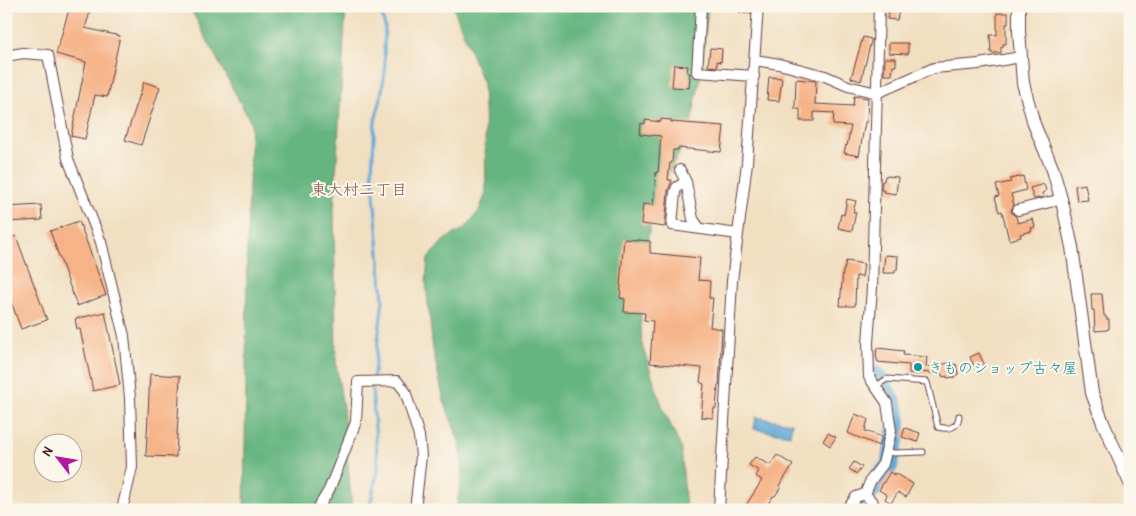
<svg xmlns="http://www.w3.org/2000/svg" width="1136" height="516" font-family="'Patrick Hand','Klee One',sans-serif">
<style>
.forest{fill:#66b580;stroke:#586a56}
.water{fill:#5fa7d6;stroke:#546380}
.lines{fill:none;stroke-linecap:round;stroke-linejoin:round}
.stream{stroke:#5fa7d6;stroke-width:3}
.river{stroke:#5fa7d6;stroke-width:18}
.building{fill:#f6b387}
.service-casing{stroke:#633c42;stroke-width:7}
.minor-casing{stroke:#633c42;stroke-width:12}
.tertiary-casing{stroke:#633c42;stroke-width:14}
.service{stroke:#fff;stroke-width:5}
.minor{stroke:#fff;stroke-width:10}
.tertiary{stroke:#fff;stroke-width:12}
.culture-dot{fill:#0f9aa8;stroke:#fbf7ec;stroke-width:2}
.labels{text-anchor:middle;dominant-baseline:central;stroke-width:4;stroke-linejoin:round;paint-order:stroke}
.culture-label{font-size:15px;fill:#0d838f;stroke:#fbf7ec;text-anchor:start}
.neighbourhood-label{font-size:16px;fill:#86534b;stroke:#fbf7ec}
</style>
<rect width="100%" height="100%" fill="#fbf7ec"/>
<filter id="ink" filterUnits="userSpaceOnUse"><feTurbulence type="fractalNoise" baseFrequency=".02" numOctaves="2"/><feDisplacementMap in="SourceGraphic" scale="10" xChannelSelector="R" yChannelSelector="G"/><feConvolveMatrix kernelMatrix="1 2 1 2 8 2 1 2 1" color-interpolation-filters="sRGB"/></filter>
<filter id="wash" filterUnits="userSpaceOnUse"><feTurbulence type="fractalNoise" baseFrequency=".0096" numOctaves="4" result="noise"/><feDisplacementMap in="SourceGraphic" scale="20" xChannelSelector="R" yChannelSelector="G"/><feGaussianBlur stdDeviation="1.12" result="paint"/><feColorMatrix in="noise" values="0 0 0 0 0 0 0 0 0 0 0 0 0 0 0 0 0 1.4 0 .05"/><feComposite in="paint" operator="in"/></filter>
<g filter="url(#wash)">
<rect width="100%" height="100%" fill="#f1dfc1"/>
<path class="forest" d="M189,6H346L334,209L336,363L343,408L352,510H244L246,385L247,249L251,123Z
M453,6H708L701,73L689,135L657,195L645,251L640,308L642,345L662,406L681,448L686,510H456L463,470L460,444L444,401L433,350L426,283L428,258L444,240L465,228L479,211L486,193L485,132L483,84Z"/>
<path class="water" d="M756,417L792,423L790,435L754,429Z"/>
<g class="lines">
<path class="stream" d="M369,510L378,468L372,388L383,300L372,170L375,121L380,102L385,72L384,47L385,27L380,6"/>
<path class="river" d="M872,490L877,479L889,466L896,435L897,416L893,403L876,375
M865,510L866,508"/>
</g>
<g id="blocks">
<path class="building" d="M70,6H92L85,28L120,36L107,97L95,95L85,139L71,136L86,62L56,54Z
M740,6H751V14L740,13Z
M889,9L899,10L897,20L887,19Z
M997,13H1008V24H1006V44H1003V47H1001V53H991L990,35H997Z
M863,37L871,39V41L861,81L851,78Z
M889,43H908V54L889,53Z
M710,48L722,49L721,62L717,61V67L708,66Z
M885,58H896V66H893L892,75H884Z
M674,65L688,66L687,73H690L689,77H690L689,88L672,87Z
M769,77L782,78L779,101L767,100Z
M796,79L816,81L815,104L853,106L854,96L868,98L867,122H865L859,156L844,153L846,145L847,146L851,126L833,125L834,113L814,112V121H800V109H795Z
M144,82L160,87L141,145L125,140Z
M661,119L671,120V122L724,126L721,152L678,148V150H673L672,163H670L668,180H672L668,191L665,227L641,224L643,204L653,205L656,172H658L661,136L640,134L641,123L645,124V120L661,122Z
M885,176L898,177L896,194L883,192L884,190H881L882,181H884Z
M1023,176L1026,190L1011,194L1014,205L1012,208L1011,211L1013,214L1016,217L1018,223L1033,219L1035,227L1031,228L1032,231L1020,234L1021,237L1009,240L1002,211L999,212L995,197L999,196L996,185L1011,182L1010,179Z
M1044,184L1046,191L1042,193L1043,197L1034,199L1030,188Z
M1085,184L1088,200L1077,201L1075,186Z
M847,199L856,201L853,212H856L852,231L838,228L841,214L844,215Z
M41,205L42,220L6,222V207Z
M79,221L106,295L77,306L50,231Z
M16,236L47,320L21,329L6,288V240Z
M624,239L650,241V253L700,258L698,280L710,281L709,298H713L710,327L722,329L719,385H718L716,408H714L713,418L701,417L704,384L700,382L702,368L650,363L653,321L644,320L645,313L624,312L625,299L620,298L621,285H620Z
M885,255L898,256L897,270H895V273H883Z
M846,261L864,264L862,277L856,276L855,306H840L843,270H844Z
M1091,294H1102L1104,316H1106V319H1109V329H1107V330L1095,331L1094,310H1092Z
M105,312L120,385L93,391L80,329H77L75,319Z
M877,348L904,351L903,355L927,357L926,367L950,363L951,365L956,364L958,374L955,377L947,378V376L943,377L942,374L920,372V374L909,373V365L878,362L876,356Z
M979,353L984,364L975,368L970,357Z
M150,374L180,376L176,457L146,456Z
M855,414L868,419L865,431L882,437L879,446L848,433Z
M905,428L920,433L917,442L902,437Z
M828,433L836,437L830,446L823,441Z
M777,455L793,465L779,486L781,487L775,496H773L764,510H743L762,480L756,476L759,471L749,465L755,457L770,465Z
M854,462L862,467L857,474L849,469Z
M890,472L894,475V473L913,484L906,497L898,492L891,503L885,499L887,495L879,490Z"/>
</g>
</g>
<g filter="url(#ink)">
<use href="#blocks" fill-opacity="0" stroke="#633c42" stroke-width="1"/>
<g class="lines">
<defs>
<path id="service" d="M876,386L887,379L927,382L938,427C949,430 958,428 959,416
M886,451L894,453L923,452"/>
<path id="minor" d="M701,6L697,72L754,76
M6,56L23,53L48,55L68,159L101,242L124,336L130,398L132,467L122,510
M755,60L779,64L825,76L848,86L877,93L934,68L979,64L1021,57
M680,170L686,182
M1018,210L1062,199
M700,229L693,219L686,182L677,187L675,192L672,225L738,234
M865,494L871,480L883,464L891,431L887,403L869,377L868,343L872,288L879,6
M865,494L873,503L875,510
M317,510L329,490L356,422L358,382L397,381L405,391L419,436L421,456L415,510
M719,510L732,281L747,163L758,6
M847,510L856,497L865,494"/>
<path id="tertiary" d="M1019,6V31L1023,83L1034,124L1053,170L1063,206L1072,247L1092,393L1103,423L1130,483"/>
</defs>
<use href="#service" class="service-casing"/>
<use href="#minor" class="minor-casing"/>
<use href="#tertiary" class="tertiary-casing"/>
<use href="#service" class="service"/>
<use href="#minor" class="minor"/>
<use href="#tertiary" class="tertiary"/>
</g>
</g>
<circle class="culture-dot" cx="918" cy="367" r="5"/>
<g class="labels">
<g class="culture-label">
<text x="928" y="367">きものショップ古々屋</text>
</g>
<g class="neighbourhood-label">
<text x="359" y="189">東大村二丁目</text>
</g>
</g>
<rect width="1136" height="516" fill="none" stroke="#fbf7ec" stroke-width="25"/>
<g transform="translate(58 458) rotate(301)"><circle r="24" fill="#fbf7ec" stroke="#b4a19f"/>
<path d="M0-4L9 19L0 12L-9 19Z" fill="#b5179e"/>
<text y="-8" font-size="14" font-weight="bold" text-anchor="middle" fill="#4a1f2b">N</text>
</g>
</svg>
